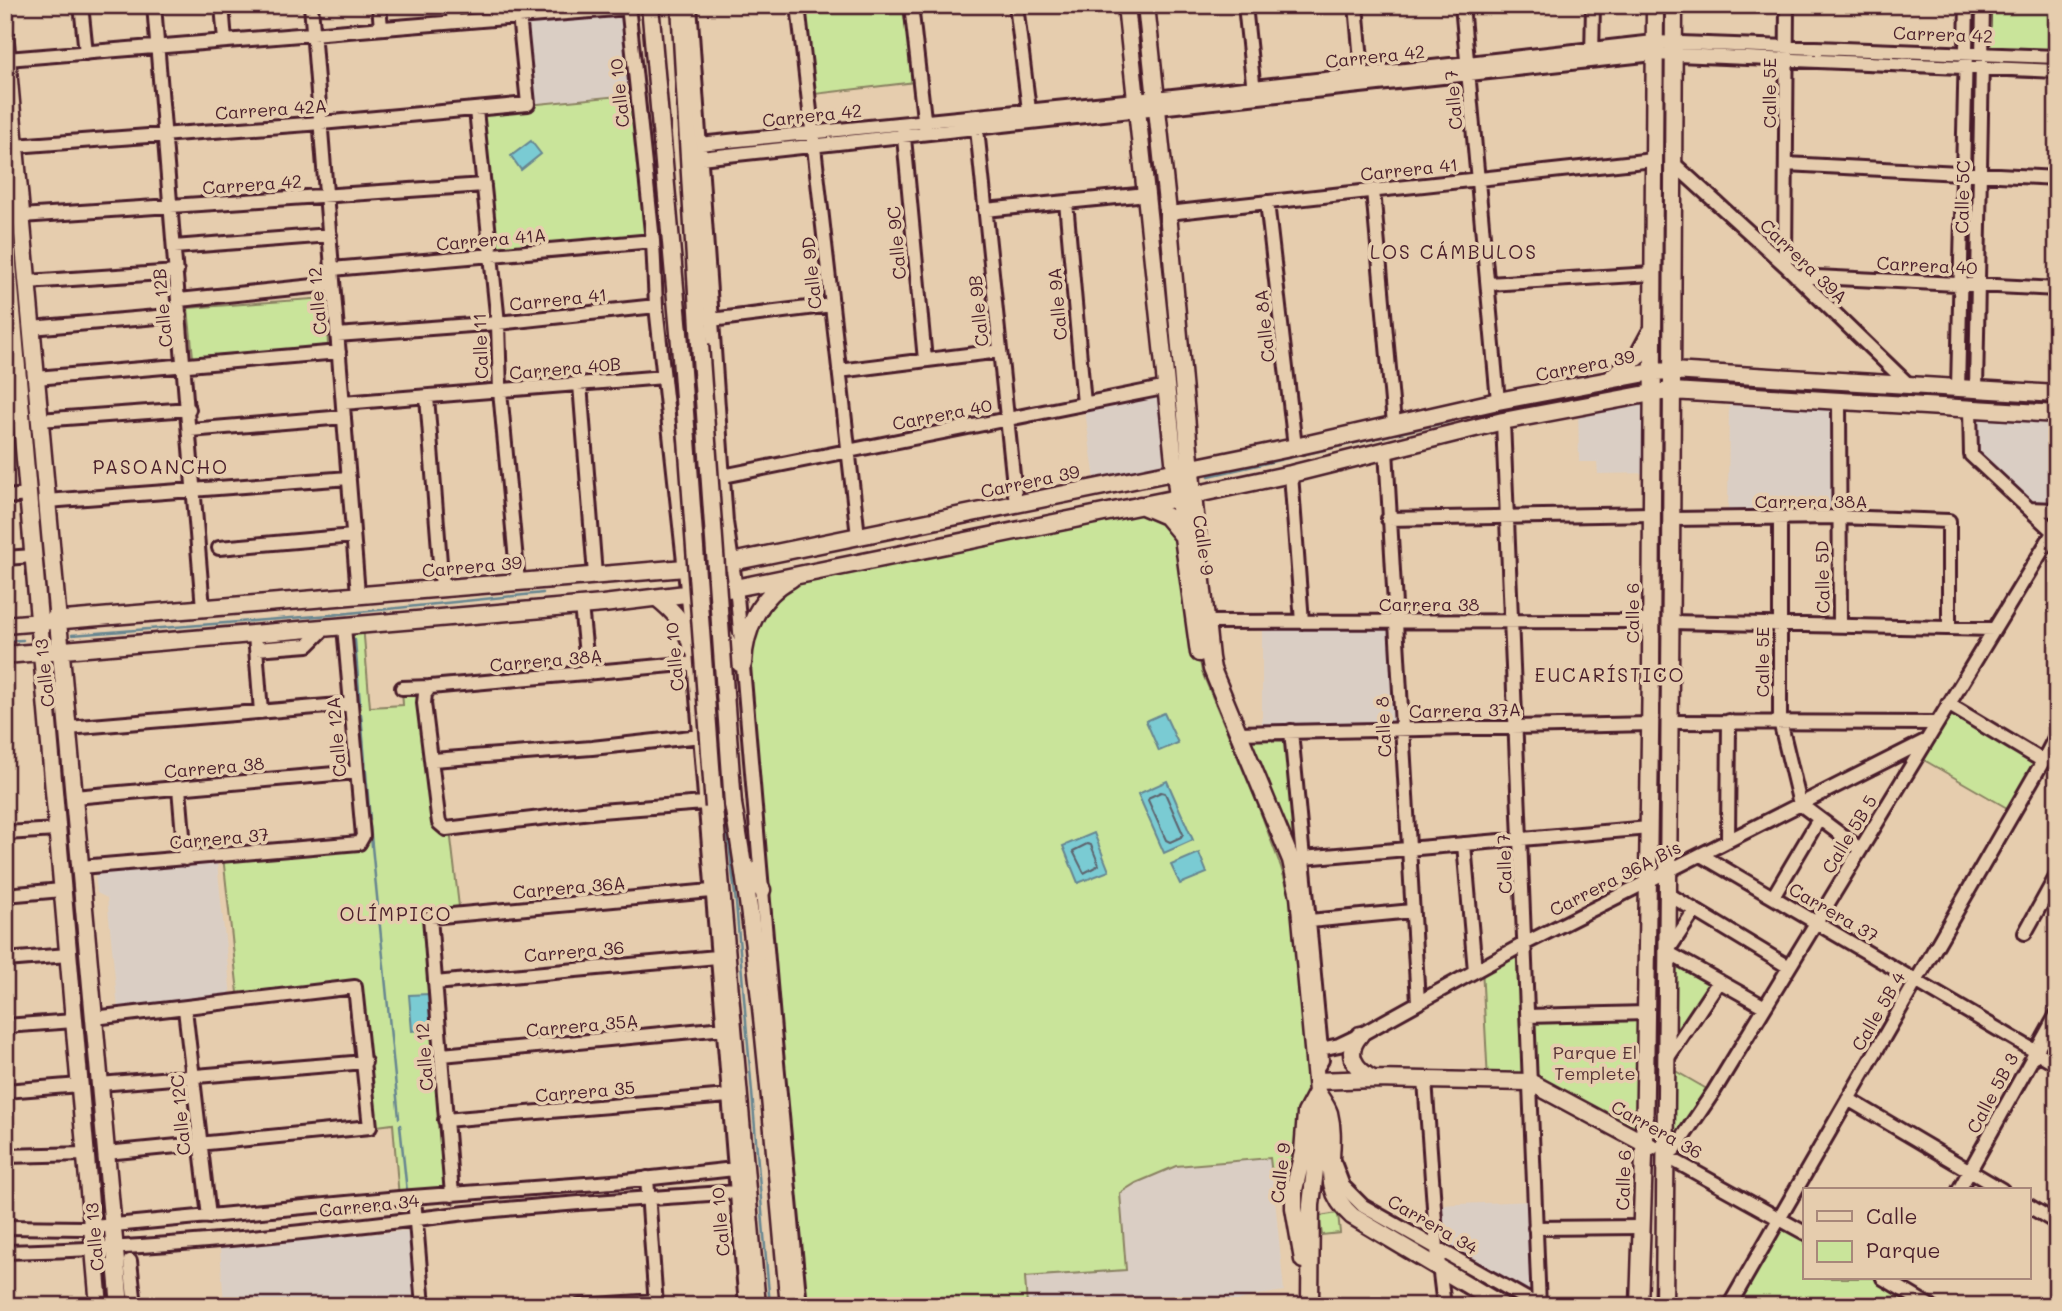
<svg xmlns="http://www.w3.org/2000/svg" width="2062" height="1311" font-family="Mali,sans-serif">
<style>
.built{fill:#dacec4}
.green{fill:#c9e49a;stroke:#8a8262;stroke-width:2}
.water{fill:#7acbd3;stroke:#678690;stroke-width:2}
.lines{fill:none;stroke-linecap:round;stroke-linejoin:round}
.shore{stroke:#5d646e;stroke-width:2}
.stream{stroke:#678690;stroke-width:2.5}
.minor-casing{stroke:#4a1f2b;stroke-width:18}
.major-casing{stroke:#4a1f2b;stroke-width:21}
.minor{stroke:#e6cdae;stroke-width:12}
.major{stroke:#e6cdae;stroke-width:16}
.major-bridge-casing{stroke:#4a1f2b;stroke-width:21;stroke-linecap:butt}
.major-bridge{stroke:#e6cdae;stroke-width:16}
.labels{text-anchor:middle;dominant-baseline:central;stroke-width:7;stroke-linejoin:round;paint-order:stroke}
.street-label{font-size:18px;fill:#4a1f2b;stroke:#e6cdae}
.park-label{font-size:18px;fill:#573336;stroke:#e6cdae}
.neighbourhood-label{font-size:19px;letter-spacing:2px;fill:#4a1f2b;stroke:#e6cdae}
</style>
<rect width="100%" height="100%" fill="#e6cdae"/>
<filter id="ink" filterUnits="userSpaceOnUse"><feTurbulence type="fractalNoise" baseFrequency=".0143" numOctaves="2"/><feDisplacementMap in="SourceGraphic" scale="14" xChannelSelector="R" yChannelSelector="G"/><feConvolveMatrix kernelMatrix="1 2 1 2 8 2 1 2 1" color-interpolation-filters="sRGB"/></filter>
<g filter="url(#ink)">
<path class="built" d="M628,8L639,94L528,104L520,17Z
M1168,387L1176,471L1096,487L1084,404Z
M1652,393V473L1598,474L1597,462H1579L1578,407Z
M1729,395L1839,401V517L1728,518Z
M1970,409L2057,414V510L2029,509L1971,455Z
M1262,622H1394L1401,729L1262,732Z
M217,863L231,996L118,1008L107,898L97,893L95,873Z
M1271,1158L1284,1291L1252,1296L1224,1306H1027L1024,1277L1126,1270L1120,1192L1136,1183L1176,1166Z
M1534,1201L1539,1305L1437,1249L1434,1205Z
M411,1230L417,1303L384,1306H224L220,1248Z"/>
<path class="green" d="M803,5H907L915,82L815,94Z
M1983,5H2057V57L1983,54Z
M639,94L653,241L491,257L476,110Z
M326,298L328,346L193,357L188,308Z
M1140,505L1176,526L1202,672L1257,803L1281,867L1290,897L1315,1071L1298,1173L1272,1175L1270,1158L1176,1166L1136,1183L1120,1193L1126,1270L1025,1277L1027,1306H800L743,648L783,583Z
M363,625L370,707L403,705L402,688L425,694L438,816L450,830L460,915L431,917L452,1195L399,1198L393,1124L370,1127L355,988L239,1002L223,856L359,843L344,627Z
M1948,704L2043,761L2014,812L1917,756Z
M1291,731L1303,858L1291,860L1238,733Z
M1524,944L1527,1016L1646,1013L1644,1144L1530,1082L1488,1081L1482,967Z
M1673,961L1717,982L1673,1043Z
M1672,1069L1712,1092L1676,1143L1671,1142Z
M1338,1213L1340,1233L1322,1235L1319,1216Z
M1779,1218L1805,1233V1278H1883L1930,1306H1729Z"/>
<path class="water" d="M531,141L541,154L521,170L511,156Z
M1164,713L1178,743L1159,751L1146,721Z
M1167,781L1193,840L1164,853L1138,794Z
M1094,833L1109,871L1078,883L1063,846Z
M1199,853L1207,873L1180,884L1171,865Z
M428,994L431,1029L412,1031L409,995Z"/>
<g class="lines">
<path class="shore" d="M1161,792L1165,793L1183,834L1181,837L1170,842L1166,840L1148,800L1150,797Z
M1087,844L1091,845L1099,865L1084,873L1073,851Z"/>
<path class="stream" d="M1476,415L1502,411
M1209,476L1448,422
M72,635L330,615L543,593
M355,640L360,704
M5,641L23,640
M51,664L60,765
M361,714L370,820
M726,817L736,903L770,1306
M370,826L399,1118
M85,1057L99,1211
M400,1125L407,1192"/>
<defs>
<path id="minor" d="M81,5L86,53
M154,5L203,608
M222,5L225,41
M311,5L358,594
M379,5L381,28
M452,5L454,22
M628,5L653,241L656,306L692,635L746,1306
M690,5L726,522L737,596L774,1031L800,1306
M798,5L858,536
M911,5L925,127
M1016,5L1030,118
M1245,5L1254,92
M1356,5L1363,82
M1462,5L1498,401
M1592,57L1593,5
M7,59L628,8
M476,110L498,323L500,391L518,582
M976,119L1016,504
M903,127L925,360
M699,144L1155,98L1654,42L2057,57
M15,146L321,123L528,104L518,5
M700,158L1654,54L2057,71
M1673,163L1785,265L1910,386
M1786,164L2057,178
M1373,190L1394,424
M1066,202L1084,404
M1267,202L1295,447
M985,210L1147,194
M1168,213L1653,160
M21,216L484,185
M174,247L330,235
M1785,265L1787,5
M332,269L653,241
M1796,276L2057,289
M27,282L177,272
M1488,284L1652,274
M179,300L333,284
M711,320L832,305
M31,328L180,315
M337,335L498,323L656,306
M839,371L1000,351
M36,378L339,352
M580,384L595,575
M1958,389L1967,5
M1976,390L1983,5
M427,397L442,588
M1839,401L1840,626
M343,403L664,377
M5,408L20,407
M1970,409L1971,455L2057,535
M39,420L189,409
M1503,421L1539,1306
M190,430L344,417
M1386,450L1418,1002
M1291,474L1302,622
M723,476L1168,387
M5,497L28,495
M47,501L349,478
M2029,509L2057,510
M1780,518V721L1800,804L1860,849
M1388,519L1652,514
M1672,519L1839,517L1949,521V628
M219,548L353,536
M5,558L33,556
M581,606L588,674
M1206,622L1651,621
M1670,622L1994,629
M695,628L707,619L719,622L725,632L739,665
M255,635L261,712
M256,649L308,645L324,629
M430,687L425,694L424,703L438,816L439,823L446,829L600,811L704,803
M402,688L430,687L694,663
M1948,704L2043,761
M1670,722L1937,723
M68,728L351,704
M1291,731L1322,1060L1315,1071
M1238,733L1650,724
M433,760L592,748L701,736
M179,788L185,859
M74,797L357,772
M5,833L57,830
M1728,841L1729,721
M1464,844L1475,971
M1701,855L2057,1064
M1303,858L1649,828
M81,867L359,843L363,836L344,627
M1668,894L1789,967
M5,895L62,890
M1773,897L1819,819
M1695,910L1667,952L1765,1007
M1310,921L1412,911
M2025,933L2057,875
M5,960L68,955
M435,983L717,957
M185,1009L209,1217
M1527,1016L1646,1013
M94,1018L355,987L370,1127L106,1153
M5,1026L74,1021
M1321,1049L1339,1045L1360,1035L1524,944L1927,740
M442,1055L724,1028
M1665,1062L1719,981
M1425,1080L1437,1249L1444,1306
M100,1084L365,1062
M5,1091L80,1085
M1848,1099L2002,1190
M445,1120L728,1096
M5,1156L86,1154
M1335,1165L1343,1186L1363,1206L1539,1306
M647,1178L656,1306
M1959,1190L2057,1014
M452,1195L430,917L711,891
M414,1198L423,1306
M2029,1206L2057,1223
M5,1227L83,1228L399,1198L625,1181L734,1169
M1535,1228L1640,1227
M1805,1233L1666,1156L1675,1149L1714,1091L2057,526
M5,1252C159,1249 313,1232 466,1213C556,1203 647,1199 736,1192
M130,1261L135,1306
M1883,1278L1930,1306
M580,1306L656,1301
M1729,1306L2043,761L2057,734
M2054,1306L2057,1300"/>
<path id="major" d="M650,5L680,344
M680,5L700,344
M1126,5L1179,508L1199,653
M1146,5L1168,213L1194,505L1210,658L1212,669L1291,860L1299,896L1317,1092V1152L1311,1205L1310,1302
M5,36L120,1306
M5,230L99,1306
M1613,376L1637,357L1650,333
M1140,505L1166,516L1182,535
M657,598C675,612 686,625 692,648
M5,625L685,568L732,562L1295,447L1498,401L1652,372L1672,371L2057,394
M5,655L603,604L735,588L1202,493L1291,474L1503,421L1652,393L1672,391L2057,414
M743,664C744,630 760,595 791,579
M733,804C762,970 773,1139 789,1306
M714,807L757,1306
M745,865L762,890
M1360,1035C1344,1053 1354,1069 1373,1079
M1316,1081L1373,1079L1530,1082L1651,1147
M1318,1094C1322,1100 1327,1107 1329,1113C1339,1153 1316,1184 1352,1216L1503,1306
M1303,1260L1294,1208V1190L1303,1152L1306,1113L1316,1094
M1639,1306L1644,1156L1651,667L1655,5
M1664,1306L1671,568L1674,5"/>
</defs>
<use href="#minor" class="minor-casing"/>
<use href="#major" class="major-casing"/>
<use href="#minor" class="minor"/>
<use href="#major" class="major"/>
<defs>
<path id="major-bridge" d="M680,344L714,807
M700,344L733,804"/>
</defs>
<use href="#major-bridge" class="major-bridge-casing"/>
<use href="#major-bridge" class="major-bridge"/>
</g>
</g>
<g class="labels">
<g class="street-label">
<text transform="translate(1943 34) rotate(2)">Carrera 42</text>
<text transform="translate(1375 56) rotate(-6)">Carrera 42</text>
<text transform="translate(619 93) rotate(-96)">Calle 10</text>
<text transform="translate(1769 93) rotate(-90)">Calle 5E</text>
<text transform="translate(1453 100) rotate(-95)">Calle 7</text>
<text transform="translate(271 109) rotate(-4)">Carrera 42A</text>
<text transform="translate(812 115) rotate(-6)">Carrera 42</text>
<text transform="translate(1409 169) rotate(-6)">Carrera 41</text>
<text transform="translate(252 184) rotate(-4)">Carrera 42</text>
<text transform="translate(1962 197) rotate(-89)">Calle 5C</text>
<text transform="translate(491 239) rotate(-5)">Carrera 41A</text>
<text transform="translate(896 243) rotate(-95)">Calle 9C</text>
<text transform="translate(1804 261) rotate(44)">Carrera 39A</text>
<text transform="translate(1927 265) rotate(3)">Carrera 40</text>
<text transform="translate(811 273) rotate(-96)">Calle 9D</text>
<text transform="translate(558 299) rotate(-6)">Carrera 41</text>
<text transform="translate(317 301) rotate(-95)">Calle 12</text>
<text transform="translate(1057 304) rotate(-95)">Calle 9A</text>
<text transform="translate(162 308) rotate(-95)">Calle 12B</text>
<text transform="translate(978 311) rotate(-96)">Calle 9B</text>
<text transform="translate(1264 326) rotate(-96)">Calle 8A</text>
<text transform="translate(480 346) rotate(-92)">Calle 11</text>
<text transform="translate(1585 365) rotate(-11)">Carrera 39</text>
<text transform="translate(565 368) rotate(-5)">Carrera 40B</text>
<text transform="translate(942 414) rotate(-11)">Carrera 40</text>
<text transform="translate(1030 481) rotate(-12)">Carrera 39</text>
<text x="1811" y="501">Carrera 38A</text>
<text transform="translate(1204 545) rotate(82)">Calle 9</text>
<text transform="translate(472 566) rotate(-5)">Carrera 39</text>
<text transform="translate(1822 577) rotate(-91)">Calle 5D</text>
<text x="1429" y="604">Carrera 38</text>
<text transform="translate(1632 613) rotate(-90)">Calle 6</text>
<text transform="translate(674 657) rotate(-95)">Calle 10</text>
<text transform="translate(546 660) rotate(-5)">Carrera 38A</text>
<text transform="translate(1762 662) rotate(-90)">Calle 5E</text>
<text transform="translate(44 673) rotate(-96)">Calle 13</text>
<text transform="translate(1465 710) rotate(-1)">Carrera 37A</text>
<text transform="translate(1383 727) rotate(-93)">Calle 8</text>
<text transform="translate(336 737) rotate(-95)">Calle 12A</text>
<text transform="translate(214 767) rotate(-5)">Carrera 38</text>
<text transform="translate(1849 834) rotate(-59)">Calle 5B 5</text>
<text transform="translate(219 838) rotate(-5)">Carrera 37</text>
<text transform="translate(1504 864) rotate(-92)">Calle 7</text>
<text transform="translate(1615 878) rotate(-27)">Carrera 36A Bis</text>
<text transform="translate(569 887) rotate(-5)">Carrera 36A</text>
<text transform="translate(1834 912) rotate(30)">Carrera 37</text>
<text transform="translate(574 951) rotate(-5)">Carrera 36</text>
<text transform="translate(1878 1011) rotate(-60)">Calle 5B 4</text>
<text transform="translate(582 1025) rotate(-5)">Carrera 35A</text>
<text transform="translate(424 1057) rotate(-94)">Calle 12</text>
<text transform="translate(585 1091) rotate(-5)">Carrera 35</text>
<text transform="translate(1992 1093) rotate(-62)">Calle 5B 3</text>
<text transform="translate(180 1115) rotate(-95)">Calle 12C</text>
<text transform="translate(1657 1129) rotate(29)">Carrera 36</text>
<text transform="translate(1280 1173) rotate(-83)">Calle 9</text>
<text transform="translate(1623 1180) rotate(-88)">Calle 6</text>
<text transform="translate(369 1205) rotate(-6)">Carrera 34</text>
<text transform="translate(720 1222) rotate(-95)">Calle 10</text>
<text transform="translate(1433 1224) rotate(30)">Carrera 34</text>
<text transform="translate(94 1237) rotate(-95)">Calle 13</text>
</g>
<g class="park-label">
<text x="1595" y="1052">Parque El<tspan x="1595" dy="21">Templete</tspan></text>
</g>
<g class="neighbourhood-label">
<text x="1454" y="251">LOS CÁMBULOS</text>
<text x="161" y="466">PASOANCHO</text>
<text x="1610" y="674">EUCARÍSTICO</text>
<text x="396" y="913">OLÍMPICO</text>
</g>
</g>
<rect width="2062" height="1311" fill="none" stroke="#e6cdae" stroke-width="28"/>
<rect x="14" y="14" width="2034" height="1283" fill="none" stroke="#4a1f2b" stroke-width="2.5" filter="url(#ink)"/>
<rect x="1803" y="1188" width="228" height="91" fill="#e6cdae" stroke="#a8877a" stroke-width="2"/>
<rect x="1817" y="1211" width="35" height="10" fill="#e6cdae" stroke="#a8877a" stroke-width="2"/>
<text x="1866" y="1224" font-size="21" fill="#4a1f2b">Calle</text>
<rect x="1817" y="1241" width="35" height="21" fill="#c9e49a" stroke="#a8877a" stroke-width="2"/>
<text x="1866" y="1258" font-size="21" fill="#4a1f2b">Parque</text>
</svg>
